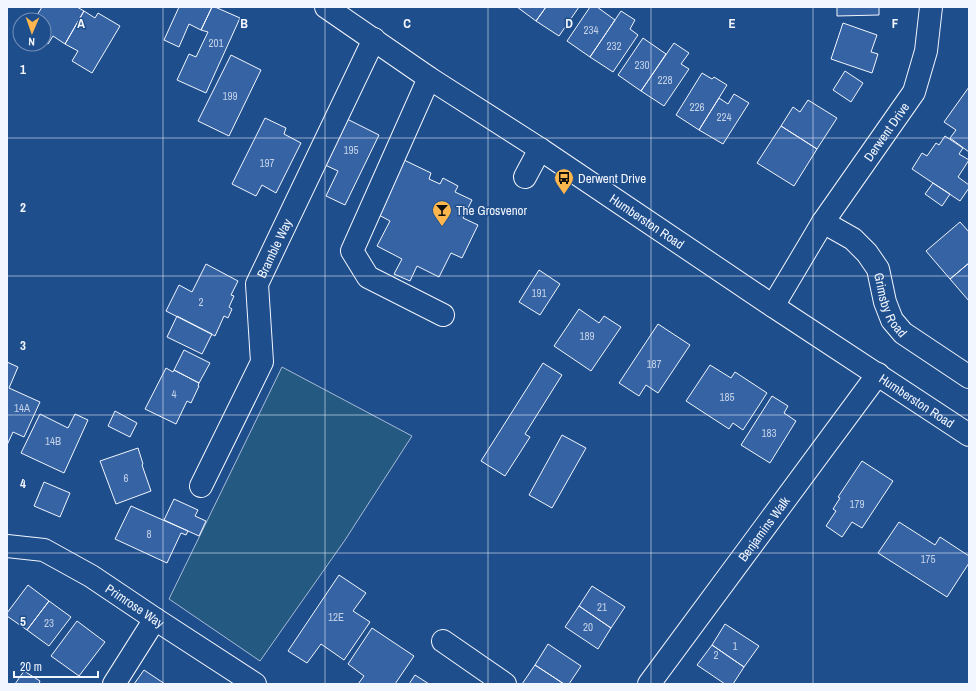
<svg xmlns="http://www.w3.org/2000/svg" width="976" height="691" font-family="'Archivo Narrow',sans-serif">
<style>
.green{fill:#245a82;stroke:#a8bbd7}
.building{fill:#3563a3;stroke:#f2f6ff}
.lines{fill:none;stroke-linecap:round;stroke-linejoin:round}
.minor-casing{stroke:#f2f6ff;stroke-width:24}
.major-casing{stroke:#f2f6ff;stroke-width:24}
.minor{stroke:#1f4e8c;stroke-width:22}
.major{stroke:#1f4e8c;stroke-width:22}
.grid{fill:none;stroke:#f2f6ff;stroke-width:1;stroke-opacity:0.55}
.labels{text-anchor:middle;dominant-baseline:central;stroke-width:3;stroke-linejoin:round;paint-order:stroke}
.number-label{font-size:11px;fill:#c3d1e8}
.street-label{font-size:13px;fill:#f2f6ff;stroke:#1f4e8c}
.poi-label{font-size:13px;fill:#f2f6ff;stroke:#1f4e8c;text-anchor:start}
.grid-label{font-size:13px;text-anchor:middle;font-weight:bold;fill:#f2f6ff;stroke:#1f4e8c;stroke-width:3;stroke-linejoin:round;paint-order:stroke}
</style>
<rect width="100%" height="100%" fill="#1f4e8c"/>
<path class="green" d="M282,367L412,436L345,540L260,661L169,599Z"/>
<path class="building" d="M42,7H77L84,11L65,44L53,36L48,44L44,42V20H34Z
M179,7H212L201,30L189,24L179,47L164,40Z
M212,7H215L240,18L206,93L177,80L189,54L196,57L208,32L201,30Z
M517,7H546L536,21Z
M546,7H579L559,36L536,21Z
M590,7H597L615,20L590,57L567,41Z
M837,7H879V15L837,16Z
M84,11L95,18L98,13L120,26L92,73L72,61L78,51L65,44Z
M621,11L635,20L630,29L638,35L613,72L590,57Z
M843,23L877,35L871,52L878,54L872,73L831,59Z
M643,38L666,54L641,91L618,75Z
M674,43L689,53L681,64L689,69L664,106L641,91Z
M231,55L261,70L229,136L198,121Z
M845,71L863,83L851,102L833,90Z
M702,73L712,79L714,77L727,85L699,130L676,115Z
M969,87V152L950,138L956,130L944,122Z
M734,94L749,103L723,144L699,130L719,98L728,104Z
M808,100L837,118L817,149L781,126L793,107L800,112Z
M265,118L286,128L284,134L301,143L276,193L262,185L256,196L232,184Z
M345,118L379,135L345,205L326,196L338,171L323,164Z
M781,126L817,149L794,186L757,163Z
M945,136L963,148L959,154L969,160L958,177L969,185V188L960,201L912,169L922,153L927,156L936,143L939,145Z
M404,160L431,173L429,179L440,184L443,178L458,186L455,192L472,200L463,218L478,225L462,258L451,253L439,277L417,266L410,281L394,274L402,259L377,246L390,221L377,214Z
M933,183L950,194L942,206L925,194Z
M960,222L969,232V263L950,279L926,251Z
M969,263V301L950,279Z
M206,264L238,281L231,295L234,296L229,307L232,309L228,318L224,316L215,336L166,311L179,285L192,292Z
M539,270L560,284L540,315L519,302Z
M579,309L599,323L604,316L621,327L591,371L554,346Z
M177,316L212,334L202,354L167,337Z
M658,324L690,345L658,393L646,385L639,396L619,383Z
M184,350L210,363L199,383L174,370Z
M7,362L18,367L9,388L40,402L24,437L13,432L7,445Z
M543,363L562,375L525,434L530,437L505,476L481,461Z
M710,365L731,378L735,372L767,393L743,430L733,423L729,429L686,401Z
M166,368L173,372L174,370L199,383L198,386H199L191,403L187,401L176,424L145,409Z
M772,396L788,406L784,413L796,421L770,463L741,445Z
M115,411L137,423L130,437L108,426Z
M40,414L68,428L75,414L88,420L64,473L21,453Z
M562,435L586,448L552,508L529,495Z
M138,448L143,464L142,465L151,491L116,504L100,461Z
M862,461L893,481L862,528L852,522L842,537L826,526L836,511L833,509L840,498L838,497Z
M44,482L70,493L60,517L34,506Z
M174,499L198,510L195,516L206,521L199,536L164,520Z
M131,506L188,531L186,535L181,533L167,563L115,539Z
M899,522L935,545L940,537L969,556V563L947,597L878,553Z
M339,575L366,593L353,611L370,622L344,660L321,644L307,663L288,651Z
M28,585L49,601L27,630L7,616V613Z
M592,586L625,607L611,628L579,606Z
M49,601L71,617L49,646L27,630Z
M579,606L611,628L598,649L565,627Z
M77,621L105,642L79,676L51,656Z
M725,624L759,646L744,667L712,645Z
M372,628L414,656L395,684H358L364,676L348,664Z
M548,644L581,666L569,684H564L535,665Z
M712,645L744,667L733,684H725L697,665Z
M535,665L564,684H522Z
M144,670L165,684H134Z
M24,671L40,681L39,684H15Z
M415,675L429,684H409Z"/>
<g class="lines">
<defs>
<g id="minor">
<path d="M429,78L352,251L368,277L443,315"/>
<path d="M525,177L540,149"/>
<path id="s1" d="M823,222L853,239L867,253L878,269L885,302L892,320L903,333L969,377"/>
<path id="s2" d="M773,306L823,222L914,92L926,51L931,7"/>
<path id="s3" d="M201,486L262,362L257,284L374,39"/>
<path id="s4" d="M7,546L44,550L91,576L155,619L255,684"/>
<path d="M443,641L505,684"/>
<path d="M114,684L155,619"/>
<path id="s5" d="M649,684L878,374"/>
</g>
<g id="major">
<path id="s6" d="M326,7L429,78L540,149L773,306L969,435"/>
</g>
</defs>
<use href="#minor" class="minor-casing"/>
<use href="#major" class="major-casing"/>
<use href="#minor" class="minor"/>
<use href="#major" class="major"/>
</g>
<path class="grid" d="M163,7V684M325,7V684M488,7V684M651,7V684M813,7V684M7,138H969M7,276H969M7,415H969M7,553H969"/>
<defs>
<symbol id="bus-pin" viewBox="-11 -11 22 30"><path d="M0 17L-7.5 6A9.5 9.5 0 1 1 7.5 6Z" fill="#ffb74d" stroke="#1f4e8c"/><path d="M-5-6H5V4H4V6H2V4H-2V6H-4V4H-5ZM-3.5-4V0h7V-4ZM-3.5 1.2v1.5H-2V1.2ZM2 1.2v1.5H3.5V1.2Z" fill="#111"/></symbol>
<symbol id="bar-pin" viewBox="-11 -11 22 30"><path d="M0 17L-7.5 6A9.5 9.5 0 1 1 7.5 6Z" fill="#ffb74d" stroke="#1f4e8c"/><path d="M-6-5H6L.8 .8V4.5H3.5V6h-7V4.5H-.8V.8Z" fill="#111"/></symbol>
</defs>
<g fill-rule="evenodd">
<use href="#bus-pin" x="553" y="167" width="22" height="30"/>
<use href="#bar-pin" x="431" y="199" width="22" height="30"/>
</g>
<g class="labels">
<g class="number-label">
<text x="591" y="30">234</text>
<text x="216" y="43">201</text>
<text x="614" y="46">232</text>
<text x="642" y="65">230</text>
<text x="665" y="80">228</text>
<text x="230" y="96">199</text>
<text x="697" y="107">226</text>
<text x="724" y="117">224</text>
<text x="351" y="150">195</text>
<text x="267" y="163">197</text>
<text x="539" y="293">191</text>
<text x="201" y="302">2</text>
<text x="587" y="336">189</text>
<text x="654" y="364">187</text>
<text x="174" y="394">4</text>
<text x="727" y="397">185</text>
<text x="22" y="408">14A</text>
<text x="769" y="433">183</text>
<text x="53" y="441">14B</text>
<text x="126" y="478">6</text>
<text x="857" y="504">179</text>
<text x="149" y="534">8</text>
<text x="928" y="559">175</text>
<text x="602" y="607">21</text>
<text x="336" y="617">12E</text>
<text x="49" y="623">23</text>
<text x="588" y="627">20</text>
<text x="735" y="646">1</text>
<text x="716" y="655">2</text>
</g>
<g class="street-label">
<text stroke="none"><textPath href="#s2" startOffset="208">Derwent Drive</textPath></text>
<text stroke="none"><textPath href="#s6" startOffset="386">Humberston Road</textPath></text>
<text stroke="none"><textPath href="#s3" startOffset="256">Bramble Way</textPath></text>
<text stroke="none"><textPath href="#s1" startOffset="112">Grimsby Road</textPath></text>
<text stroke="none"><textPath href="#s6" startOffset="710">Humberston Road</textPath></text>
<text stroke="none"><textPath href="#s5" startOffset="193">Benjamins Walk</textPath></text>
<text stroke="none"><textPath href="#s4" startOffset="144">Primrose Way</textPath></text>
</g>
<g class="poi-label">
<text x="578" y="178">Derwent Drive</text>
<text x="456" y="210">The Grosvenor</text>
</g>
</g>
<g class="grid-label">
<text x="81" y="28">A</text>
<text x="244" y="28">B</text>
<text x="407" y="28">C</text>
<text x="569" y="28">D</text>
<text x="732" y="28">E</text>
<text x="895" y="28">F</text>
<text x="23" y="74">1</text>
<text x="23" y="212">2</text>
<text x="23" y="350">3</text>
<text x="23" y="488">4</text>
<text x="23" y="626">5</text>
</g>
<rect width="976" height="691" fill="none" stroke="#f2f6ff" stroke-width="16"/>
<g transform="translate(32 32) rotate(182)"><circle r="19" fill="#1f4e8c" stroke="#7391ba"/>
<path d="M0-3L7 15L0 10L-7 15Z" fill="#ffb74d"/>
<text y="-6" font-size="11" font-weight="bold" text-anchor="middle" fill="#f2f6ff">N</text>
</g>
<path d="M14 671v6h84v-6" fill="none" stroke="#f2f6ff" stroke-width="2"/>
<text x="20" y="671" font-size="12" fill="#f2f6ff" stroke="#1f4e8c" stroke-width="3" paint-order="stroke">20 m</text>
</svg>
